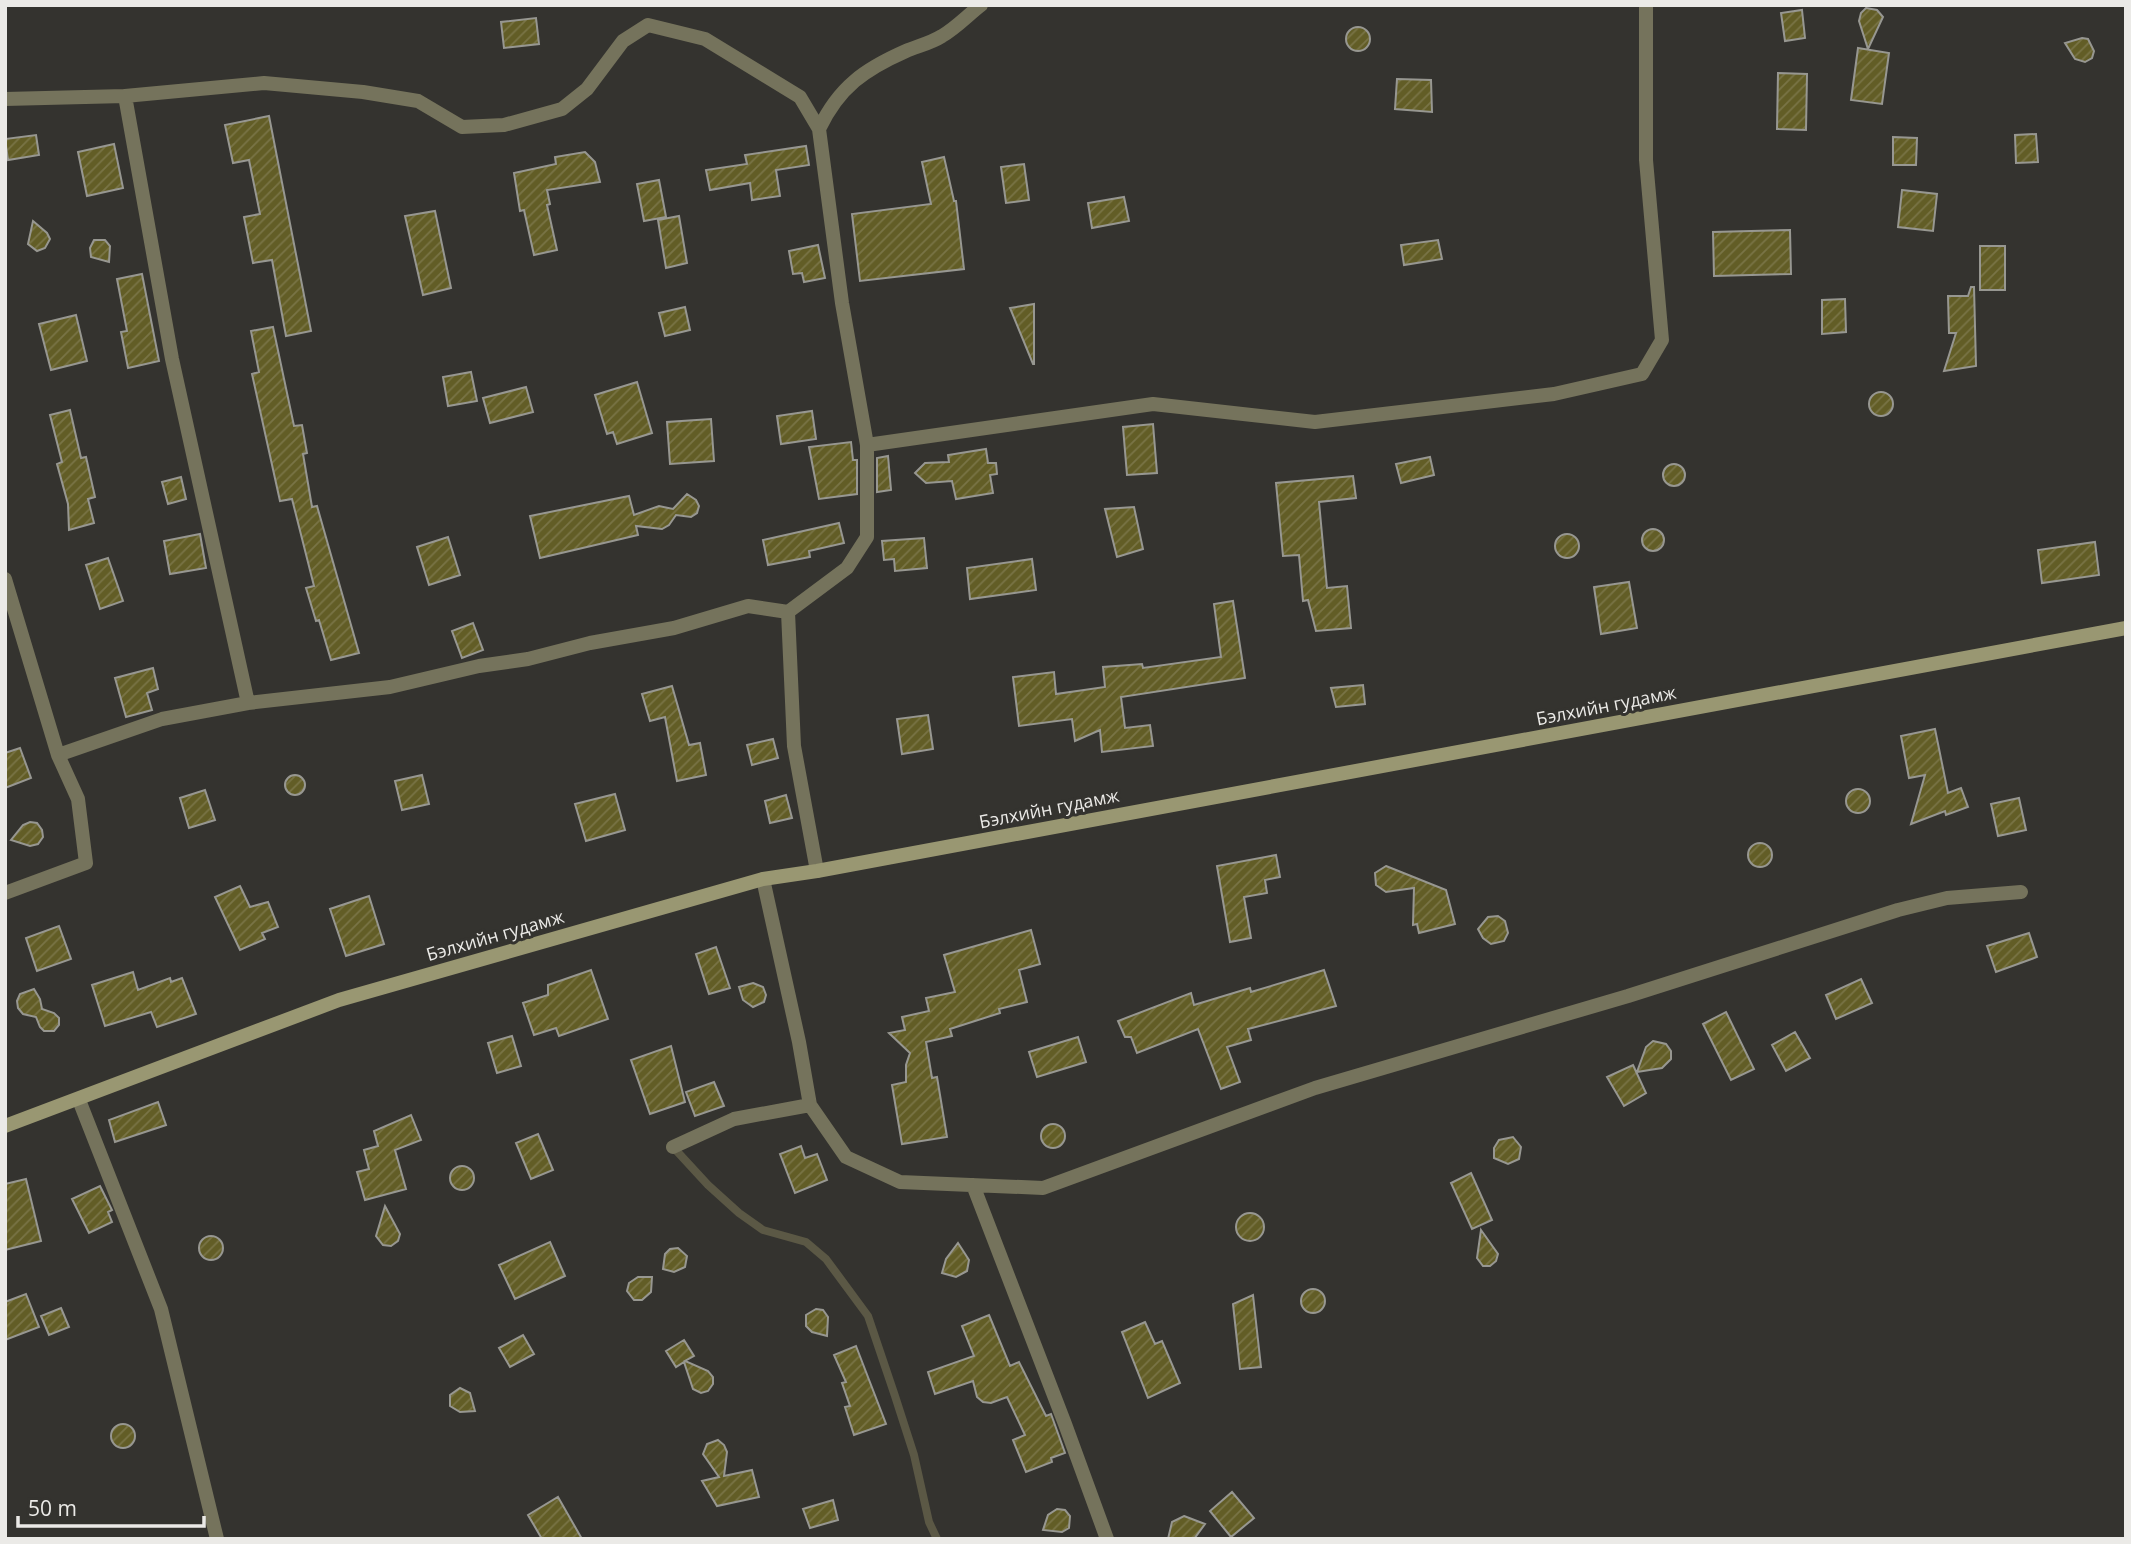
<svg xmlns="http://www.w3.org/2000/svg" width="2131" height="1544" font-family="'Open Sans',sans-serif">
<style>
.lines{fill:none;stroke-linecap:round;stroke-linejoin:round}
.stream{stroke:#5b5845;stroke-width:8}
.building{fill:url(#building-hatch);stroke:#979791;stroke-width:2}
.street{stroke:#75735c;stroke-width:14}
.secondary{stroke:#999772;stroke-width:14}
.labels{text-anchor:middle;dominant-baseline:central;stroke-width:6;stroke-linejoin:round;paint-order:stroke}
.street-label{font-size:18px;fill:#ebeae7;stroke:#34332f}
</style>
<defs>
<pattern id="building-hatch" width="6" height="6" patternUnits="userSpaceOnUse" patternTransform="scale(1.75)"><rect width="6" height="6" fill="#625d26"/><path d="M-1 1l2-2M0 6l6-6M5 7l2-2" fill="none" stroke="#797446"/></pattern>
</defs>
<rect width="100%" height="100%" fill="#34332f"/>
<g class="lines">
<path class="stream" d="M673,1147L708,1185L739,1213L763,1230L806,1242L826,1259L868,1316L895,1396L914,1455L929,1522L937,1539"/>
</g>
<path class="building" d="M1866,8L1877,10L1883,17L1868,49L1859,21L1861,13Z
M1802,10L1805,38L1785,41L1781,13Z
M536,18L539,44L504,48L501,22Z
M1346 39a12 12 0 1 1 24 0a12 12 0 1 1-24 0Z
M2082,38L2088,39L2094,51L2092,58L2085,62L2075,59L2065,43Z
M1858,48L1889,53L1882,104L1851,100Z
M1778,73L1807,74L1806,130L1777,129Z
M1397,79L1431,80L1432,112L1395,109Z
M269,116L311,331L286,336L272,260L253,263L244,217L260,214L249,160L233,163L225,125Z
M2036,134L2038,162L2016,163L2015,135Z
M36,135L39,155L8,160L5,139Z
M1893,137L1917,138L1916,165H1893Z
M114,144L123,188L87,196L78,152Z
M806,146L809,165L776,170L780,196L752,200L750,183L710,190L706,170L747,164L745,155Z
M585,152L595,162L600,182L547,190L550,204L547,205L557,250L534,255L524,210L520,211L514,173L556,164L555,157Z
M944,157L954,201H956L964,269L860,281L852,214L931,204L922,162Z
M1024,164L1029,200L1006,203L1001,167Z
M659,180L666,217L644,221L637,184Z
M1902,190L1937,194L1933,231L1898,227Z
M1124,197L1129,221L1092,228L1088,203Z
M435,211L451,288L423,295L405,216Z
M679,216L687,263L666,268L658,220Z
M33,221L47,233L50,239L45,248L37,251L28,244Z
M1790,230L1791,274L1714,276L1713,232Z
M94,240H105L110,246L109,262L91,257L90,248Z
M1438,240L1442,259L1404,265L1401,245Z
M818,245L825,278L804,282L802,273L793,274L789,251Z
M1980,246H2005V290H1980Z
M142,274L159,361L128,368L121,332L127,331L117,279Z
M1971,287H1974L1976,366L1944,371L1956,333H1949L1948,296H1968Z
M1845,299L1846,332L1822,334V300Z
M1034,304V364H1033L1010,308Z
M685,307L690,330L665,336L659,313Z
M76,315L87,361L51,370L39,324Z
M273,327L294,426L302,425L307,453L303,454L312,507L317,506L359,653L331,660L319,620L316,621L306,588L314,586L292,499L280,501L252,374L259,372L251,331Z
M471,372L477,401L448,406L443,377Z
M637,382L652,433L617,444L613,432L607,434L595,395Z
M526,387L533,412L490,423L483,398Z
M1869 404a12 12 0 1 1 24 0a12 12 0 1 1-24 0Z
M70,410L81,458L86,457L95,497L88,499L94,523L69,530L68,504L57,464L62,462L50,415Z
M812,411L816,439L781,444L777,416Z
M711,419L714,461L670,464L667,422Z
M1153,424L1157,473L1127,475L1123,427Z
M851,442L853,460H857V494L819,499L809,447Z
M986,449L988,463H996L997,474L990,475L993,493L956,499L952,481L926,483L915,473L925,463L949,462L948,455Z
M888,456L891,490L877,492V458Z
M1430,457L1434,475L1401,483L1396,464Z
M1663 475a11 11 0 1 1 22 0a11 11 0 1 1-22 0Z
M1353,476L1356,498L1319,502L1327,588L1347,586L1351,628L1316,631L1308,600L1303,601L1299,555L1283,556L1276,483Z
M181,477L186,499L168,504L162,482Z
M687,494L696,500L699,506L697,513L691,517L676,515L669,525L662,529L636,526L638,535L540,558L530,516L629,496L634,515L659,506L673,509Z
M1134,507L1143,549L1117,557L1105,509Z
M839,523L844,543L809,551L810,557L768,565L763,540Z
M1642 540a11 11 0 1 1 22 0a11 11 0 1 1-22 0Z
M200,534L206,568L170,574L164,541Z
M1555 546a12 12 0 1 1 24 0a12 12 0 1 1-24 0Z
M448,537L460,575L429,585L417,547Z
M924,538L927,568L895,571L894,559L884,560L882,541Z
M2095,542L2099,575L2042,583L2038,550Z
M108,558L123,601L100,609L86,565Z
M1032,559L1036,590L970,599L967,568Z
M1629,582L1637,628L1601,634L1594,587Z
M1233,601L1245,678L1121,697L1125,728L1150,725L1153,746L1102,752L1100,730L1075,741L1072,719L1019,726L1013,677L1054,672L1056,694L1105,687L1103,667L1142,664L1143,668L1221,657L1214,604Z
M473,623L483,650L462,658L452,631Z
M153,668L158,689L147,693L152,710L126,717L115,678Z
M1363,685L1365,704L1336,707L1331,688Z
M672,686L689,745L700,743L706,775L677,781L665,717L650,721L642,694Z
M928,715L933,749L902,754L897,719Z
M1935,729L1948,793L1961,788L1968,807L1946,815L1945,811L1911,824L1925,775L1909,778L1901,736Z
M773,739L778,758L752,765L747,745Z
M20,748L31,778L5,788V753Z
M285 785a10 10 0 1 1 20 0a10 10 0 1 1-20 0Z
M422,775L429,804L402,810L395,781Z
M1846 801a12 12 0 1 1 24 0a12 12 0 1 1-24 0Z
M205,790L215,820L189,828L180,798Z
M615,794L625,830L586,841L575,804Z
M786,795L792,818L770,823L765,801Z
M2019,798L2026,830L1998,836L1991,804Z
M30,822L37,823L42,830L43,837L38,844L30,846L11,840L23,825Z
M1748 855a12 12 0 1 1 24 0a12 12 0 1 1-24 0Z
M1276,855L1280,877L1265,880L1267,893L1244,897L1251,938L1230,942L1217,866Z
M1386,866L1446,890L1455,924L1419,933L1417,924L1413,925L1414,888L1386,892L1376,885L1375,873Z
M240,886L250,907L268,902L278,927L262,933L265,939L240,950L215,897Z
M369,896L384,944L346,956L330,909Z
M1498,916L1505,921L1508,933L1504,941L1491,944L1483,938L1478,929L1488,917Z
M59,926L71,959L37,971L26,938Z
M1031,930L1040,964L1019,970L1027,1002L999,1009L1000,1013L950,1029L952,1036L926,1042L932,1078L937,1077L947,1137L902,1144L892,1085L906,1082V1065L910,1053L889,1033L905,1030L902,1017L929,1011L926,998L955,992L944,955Z
M2029,933L2037,957L1996,972L1987,946Z
M716,947L730,988L709,994L696,954Z
M591,970L608,1019L559,1036L556,1028L534,1035L523,1003L548,995V985Z
M1324,970L1336,1006L1248,1029L1251,1040L1227,1047L1240,1082L1221,1089L1198,1029L1137,1053L1131,1037H1125L1118,1021L1191,993L1194,1005L1250,988L1251,992Z
M133,972L138,990L170,978L171,982L182,978L196,1014L157,1027L151,1012L105,1026L92,985Z
M1861,979L1872,1003L1836,1019L1826,995Z
M753,983L763,987L766,995L764,1002L753,1007L743,1000L739,987Z
M34,989L40,999L42,1009L54,1013L59,1018V1025L54,1031H44L40,1027L36,1017L23,1014L18,1008L17,1001L20,994Z
M1726,1012L1754,1069L1731,1080L1703,1024Z
M1795,1032L1810,1058L1786,1071L1772,1045Z
M512,1036L521,1066L497,1073L488,1043Z
M1078,1037L1086,1062L1037,1077L1029,1052Z
M1653,1041L1666,1044L1671,1051V1059L1662,1068L1637,1072L1646,1047Z
M671,1046L685,1102L650,1114L631,1060Z
M1633,1065L1646,1093L1624,1106L1607,1077Z
M714,1082L724,1106L695,1116L686,1092Z
M158,1102L166,1125L115,1142L109,1120Z
M411,1115L421,1140L395,1150L406,1189L365,1200L357,1172L369,1169L364,1150L378,1146L374,1131Z
M1041 1136a12 12 0 1 1 24 0a12 12 0 1 1-24 0Z
M538,1134L553,1170L531,1179L516,1143Z
M1513,1137L1521,1147L1519,1159L1508,1164L1494,1158V1148L1499,1140Z
M801,1146L805,1158L817,1154L827,1180L795,1193L780,1154Z
M450 1178a12 12 0 1 1 24 0a12 12 0 1 1-24 0Z
M1471,1173L1492,1220L1472,1229L1451,1183Z
M26,1179L41,1241L5,1250V1184Z
M100,1186L112,1210L108,1212L112,1222L89,1233L72,1199Z
M385,1206L400,1234L398,1241L391,1246L383,1245L376,1236Z
M1236 1227a14 14 0 1 1 28 0a14 14 0 1 1-28 0Z
M1481,1230L1498,1254L1496,1261L1490,1266H1483L1477,1258Z
M199 1248a12 12 0 1 1 24 0a12 12 0 1 1-24 0Z
M550,1242L565,1276L515,1299L499,1265Z
M958,1243L969,1260L967,1271L956,1277L942,1273L946,1259Z
M678,1248L687,1256L685,1267L674,1272L663,1269L665,1254L670,1249Z
M638,1277H652L651,1292L642,1300H634L627,1291L629,1283Z
M1301 1301a12 12 0 1 1 24 0a12 12 0 1 1-24 0Z
M26,1294L39,1327L5,1340V1302Z
M1253,1295L1261,1367L1240,1369L1233,1304Z
M61,1308L69,1327L49,1335L41,1316Z
M816,1309L823,1310L828,1317L827,1336L812,1332L806,1326V1315Z
M989,1315L1010,1366L1019,1362L1046,1416L1051,1414L1065,1453L1051,1458L1052,1462L1026,1472L1013,1440L1025,1435L1007,1397L991,1403L983,1402L977,1397L973,1381L935,1394L928,1372L974,1356L962,1326Z
M1145,1322L1155,1344L1162,1341L1180,1383L1148,1398L1122,1332Z
M523,1335L534,1354L510,1367L499,1348Z
M684,1340L694,1356L685,1361L708,1371L713,1377V1384L708,1391L701,1393L693,1389L684,1362L676,1367L666,1351Z
M856,1346L886,1424L854,1435L845,1407L850,1406L842,1383L846,1382L834,1355Z
M460,1388L470,1393L475,1411L460,1412L450,1406V1395Z
M111 1436a12 12 0 1 1 24 0a12 12 0 1 1-24 0Z
M718,1440L724,1445L727,1452L724,1476L752,1470L759,1497L717,1506L702,1481L719,1477L703,1454L707,1444Z
M1232,1492L1254,1518L1231,1537L1210,1511Z
M558,1497L582,1539H542L528,1515Z
M833,1500L838,1520L810,1528L803,1509Z
M1057,1509L1065,1510L1070,1516L1069,1528L1062,1532L1043,1530L1048,1515Z
M1184,1516L1205,1524L1194,1539H1168L1172,1522Z"/>
<g class="lines">
<path class="street" d="M125,96L172,359L248,703
M5,99L125,96L264,83L363,92L418,101L462,127L504,125L562,109L587,89L623,41L648,25L705,39L800,97L819,129L842,303L867,445V537L847,568L788,612L794,746L817,871
M819,129C839,87 865,69 906,51C918,46 931,43 942,36C956,28 968,15 981,5
M867,445L1153,404L1315,422L1554,394L1642,374L1662,340L1646,160V5
M5,579L58,755L78,799L86,863L5,893
M58,755L162,719L248,703L390,687L479,666L528,659L590,643L674,628L748,606L788,612
M763,879L799,1042L810,1105
M79,1100L161,1309L217,1539
M673,1147L734,1119L810,1105L846,1157L900,1182L1043,1188L1315,1088L1628,996L1898,910L1947,898L2021,892
M973,1185L1065,1424L1107,1539"/>
<path class="secondary" d="M5,1126L339,1000L763,879L817,871L2126,628"/>
</g>
<g class="labels">
<g class="street-label">
<text transform="translate(1606 705) rotate(-11)">Бэлхийн гудамж</text>
<text transform="translate(1049 808) rotate(-11)">Бэлхийн гудамж</text>
<text transform="translate(495 935) rotate(-16)">Бэлхийн гудамж</text>
</g>
</g>
<rect width="2131" height="1544" fill="none" stroke="#ebeae7" stroke-width="14"/>
<path d="M18 1516v10h186v-10" fill="none" stroke="#ebeae7" stroke-width="3.5"/>
<text x="28" y="1516" font-size="21" fill="#ebeae7" stroke="#34332f" stroke-width="5" paint-order="stroke">50 m</text>
</svg>
